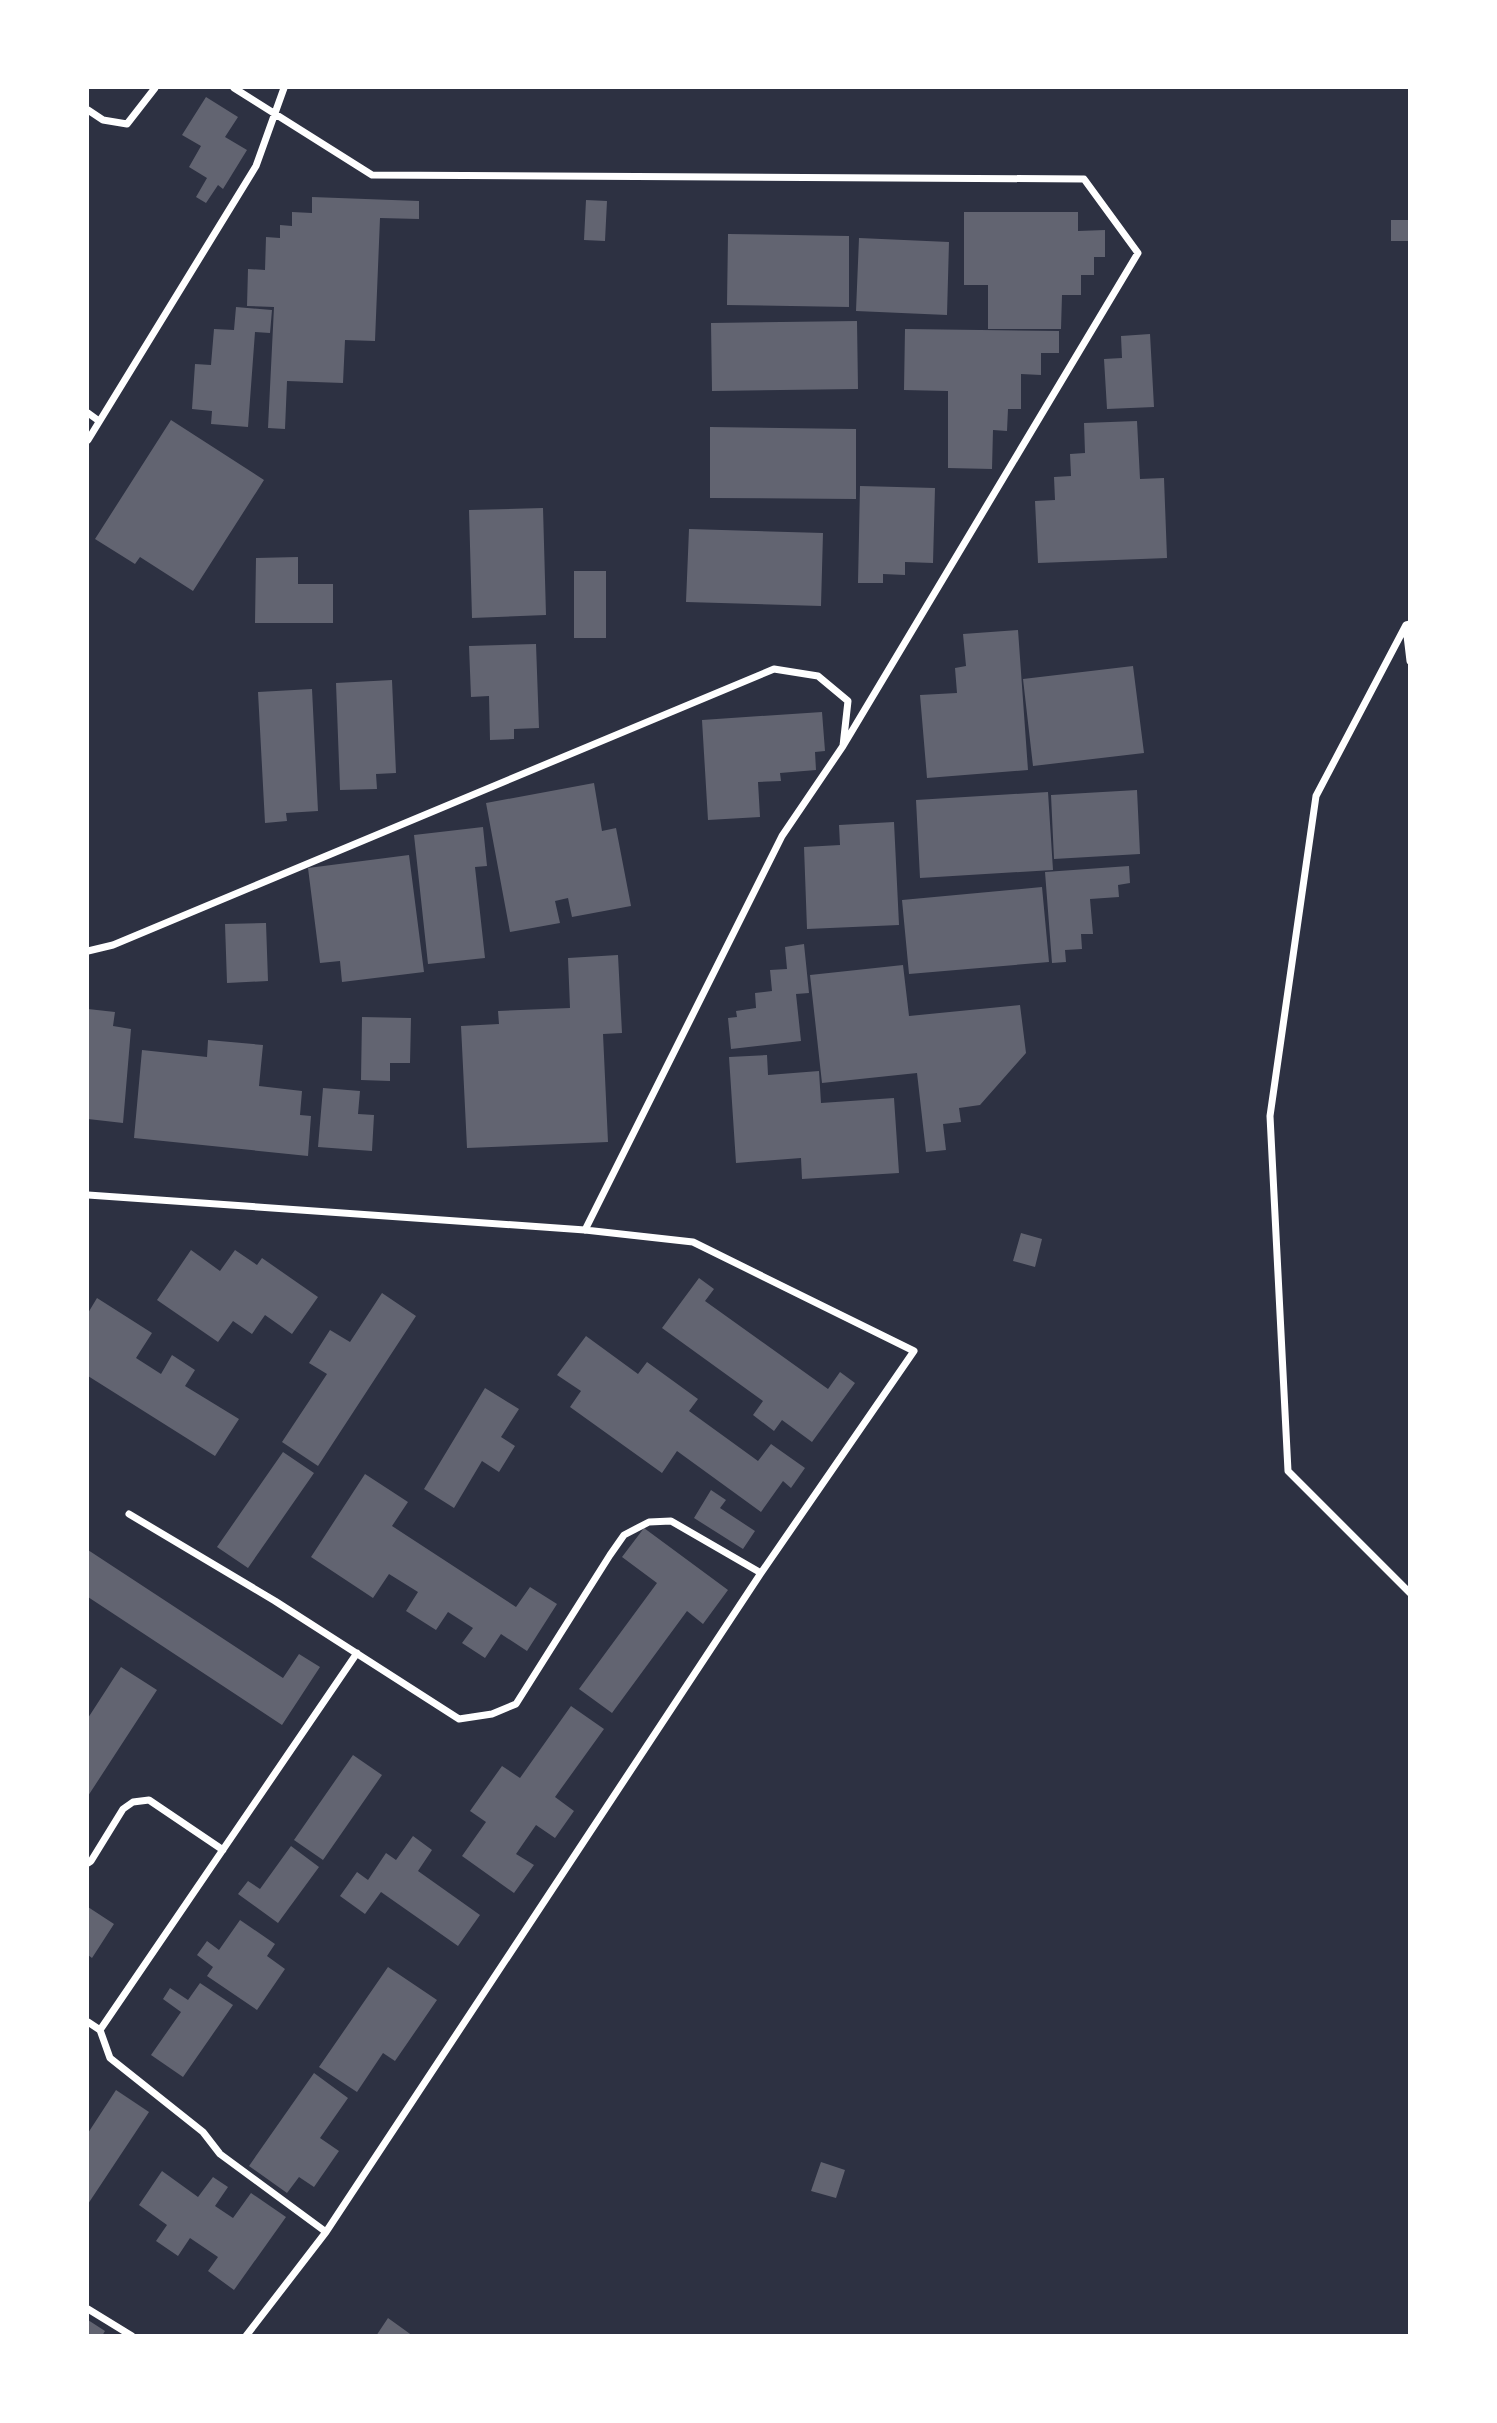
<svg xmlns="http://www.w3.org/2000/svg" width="1497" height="2423" font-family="'Fira Sans Condensed',sans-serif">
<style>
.building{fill:#626471}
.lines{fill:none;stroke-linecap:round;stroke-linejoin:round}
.minor{stroke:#fff;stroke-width:7}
</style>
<rect width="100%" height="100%" fill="#2d3142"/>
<path class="building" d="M206,97L238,117L225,137L247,150L223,189L218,185L206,203L196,197L207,178L189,167L201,146L182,135Z
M312,197L419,201V219L380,218L375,341L345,340L343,383L287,381L285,429L268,428L274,307L247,306L248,269L265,270L266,237L280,238V225L292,226V212L312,213Z
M586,200L607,201L605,241L584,240Z
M964,212H1078V231L1105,230V257H1094V275H1081V295H1062L1061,329H988V285H964Z
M1391,220H1410V241H1391Z
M728,234L849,236V307L727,305Z
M859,238L949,242L947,315L856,311Z
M236,307L272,310L270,333L255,332L248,427L211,424L212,411L192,409L195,364L211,365L214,329L234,330Z
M857,321L858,389L712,391L711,323Z
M905,329L1059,331V353H1041V375L1021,374V409H1008L1007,431L993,430L992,469L948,468V391L904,390Z
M1150,334L1154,407L1107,409L1104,359L1122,358L1121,336Z
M171,420L264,480L193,591L140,557L135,564L95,539Z
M1137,421L1140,479L1164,478L1167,558L1038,563L1035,501L1055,500L1054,477L1071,476L1070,454L1085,453L1084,423Z
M710,427L856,429V499L710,498Z
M860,486L935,488L933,563L905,562V575L883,574V583H858Z
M543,508L546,615L472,618L469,510Z
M689,529L823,533L821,606L686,602Z
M298,557V584H333V623H255L256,558Z
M574,571H606V638H574Z
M1018,630L1028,770L927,778L920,695L957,693L955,668L966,666L963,634Z
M536,644L539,728L514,729V739L490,740L489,696L471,697L469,646Z
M1133,666L1144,753L1033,766L1023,679Z
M392,680L396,773L376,774L377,789L340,790L336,683Z
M312,689L318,811L286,813L287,821L265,823L258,692Z
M822,712L825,751L815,752L816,770L780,773L781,781L758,782L760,817L708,820L702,720Z
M594,783L602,831L616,828L631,906L572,917L568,898L555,901L560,923L510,932L486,803Z
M1137,790L1140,854L1054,859L1051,795Z
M1048,792L1053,870L920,878L916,800Z
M894,822L899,925L807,929L804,847L840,845L839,825Z
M483,827L487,866L475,867L485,958L428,964L414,835Z
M409,855L424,972L342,982L340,961L320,963L308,868Z
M1129,866L1130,883L1118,885L1119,897L1090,899L1093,934H1081L1082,949L1065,950L1066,962L1052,963L1045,872Z
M1042,887L1049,962L909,974L902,900Z
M266,923L268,981L227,983L225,924Z
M804,944L809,993L796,994L801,1041L731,1049L728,1018L737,1017L736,1011L756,1008L755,993L772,991L770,970L787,969L785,947Z
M618,955L622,1033L603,1034L608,1142L467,1148L461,1026L499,1024L498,1011L570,1008L568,958Z
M903,965L909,1016L1020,1005L1026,1053L980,1105L959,1108L961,1122L943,1124L946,1150L926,1152L917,1073L822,1083L810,975Z
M88,1009L115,1012L113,1026L131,1029L123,1123L88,1119Z
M362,1017L411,1018L410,1063H390V1081L361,1080Z
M208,1040L263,1045L259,1086L302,1091L300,1115L311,1116L308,1156L134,1138L142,1050L207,1057Z
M767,1055L768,1075L819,1071L821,1103L894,1098L899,1173L802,1179L801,1158L736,1163L729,1057Z
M323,1088L360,1091L358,1114L374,1115L372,1151L318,1147Z
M1021,1233L1042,1239L1035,1267L1013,1261Z
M191,1250L220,1271L235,1250L257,1265L262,1258L318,1297L292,1334L265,1315L252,1334L233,1321L218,1342L157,1300Z
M699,1278L714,1289L705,1301L828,1389L840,1372L855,1383L812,1442L782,1420L774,1431L753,1415L763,1401L662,1328Z
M382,1293L416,1316L318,1466L282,1442L327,1374L309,1363L330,1330L350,1342Z
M97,1298L152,1333L136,1358L161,1374L172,1355L195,1370L185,1386L239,1419L215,1456L88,1376V1313Z
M586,1336L638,1374L647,1362L698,1399L689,1411L758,1461L771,1444L805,1468L791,1488L783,1481L761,1512L677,1451L662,1473L570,1407L581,1391L557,1375Z
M485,1388L519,1409L501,1437L515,1446L499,1472L482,1461L454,1508L424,1489Z
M283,1452L314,1473L248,1568L217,1547Z
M365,1474L408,1502L392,1526L516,1607L530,1587L557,1604L527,1651L501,1634L485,1658L462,1643L473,1628L448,1612L436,1630L406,1611L418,1592L389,1574L373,1598L311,1557Z
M711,1490L726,1500L720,1508L755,1531L743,1549L694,1518Z
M644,1528L728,1590L703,1624L687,1611L612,1713L579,1689L657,1583L622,1557Z
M88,1550L283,1678L299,1654L320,1667L282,1725L88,1597Z
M121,1667L157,1690L88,1796V1718Z
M571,1706L604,1729L555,1797L574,1811L555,1838L536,1825L516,1854L534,1865L514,1893L462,1856L486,1822L470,1811L502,1766L520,1778Z
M353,1755L382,1775L323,1860L294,1840Z
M413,1836L432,1850L418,1871L480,1915L458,1946L381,1892L365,1914L340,1896L357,1872L368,1880L386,1853L396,1860Z
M291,1846L319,1867L278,1923L238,1894L248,1881L260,1889Z
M88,1907L114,1924L92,1958L88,1955Z
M240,1920L275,1944L267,1956L285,1969L257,2010L207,1976L213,1967L197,1955L207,1941L219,1950Z
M388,1967L437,2000L395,2061L383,2053L357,2092L319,2067Z
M200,1983L233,2005L183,2077L151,2055L181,2012L163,1999L170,1988L188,2000Z
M314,2073L348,2098L320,2138L339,2151L314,2187L299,2177L287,2193L249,2166Z
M116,2090L149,2112L88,2204V2133Z
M821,2162L845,2170L836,2198L811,2191Z
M162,2171L198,2197L213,2177L228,2187L215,2206L233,2218L251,2193L286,2217L234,2290L208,2271L218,2257L190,2238L178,2256L156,2241L167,2225L139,2205Z
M388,2318L413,2336H376Z
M88,2320L105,2331L102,2336H88Z"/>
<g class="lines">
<path class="minor" d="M234,88L372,175L1084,179L1138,253L843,746
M88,110L103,120L127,124L155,88
M88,413L99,421
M88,440L256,166L284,88
M1410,624L1406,625L1316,796L1270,1116L1288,1471L1410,1593
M1406,627L1410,661
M88,951L113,945L774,669L818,676L848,701L843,746L782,836L585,1230
M88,1195L585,1230L693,1242L914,1351L761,1573L326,2232L246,2336
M129,1514L275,1601L459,1719L492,1714L516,1704L610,1555L624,1535L649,1522L671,1521L761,1573
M88,1863L91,1861L123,1809L133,1802L149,1800L223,1850
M88,2022L100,2030L110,2058L203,2132L220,2154L326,2232
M100,2030L357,1653
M88,2309L132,2336"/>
</g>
<rect width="1497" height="2423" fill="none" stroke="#ffffff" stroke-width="178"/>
</svg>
